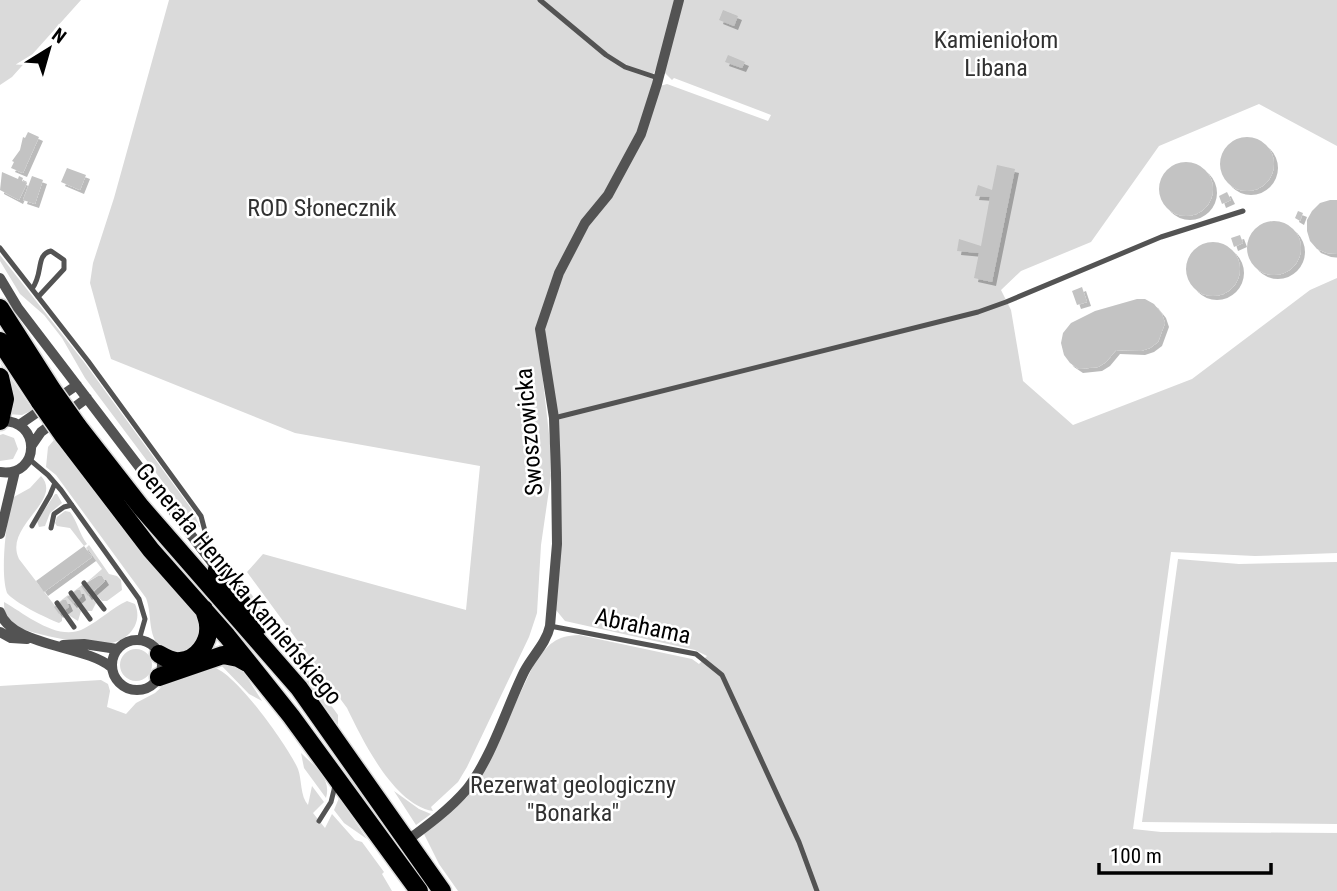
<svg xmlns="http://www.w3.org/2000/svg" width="1337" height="891" font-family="'Roboto Condensed',sans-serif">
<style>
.green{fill:#dadada}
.building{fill:#c3c3c3;filter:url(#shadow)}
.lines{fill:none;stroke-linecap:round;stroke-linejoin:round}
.primary-casing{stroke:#dbdbdb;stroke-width:21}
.lane{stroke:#535353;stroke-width:5}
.street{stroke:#535353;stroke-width:10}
.primary{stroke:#000;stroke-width:18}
.primary-bridge-casing{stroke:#dbdbdb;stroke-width:21;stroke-linecap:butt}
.primary-bridge{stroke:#000;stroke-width:18}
.labels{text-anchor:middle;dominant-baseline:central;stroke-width:5;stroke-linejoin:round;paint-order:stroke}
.park-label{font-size:24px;fill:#313131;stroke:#fff}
.street-label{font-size:24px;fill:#000;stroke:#fff}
</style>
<defs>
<filter id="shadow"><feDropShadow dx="4" dy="4" stdDeviation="0" flood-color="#0004"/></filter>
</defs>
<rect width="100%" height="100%" fill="#fff"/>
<path class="green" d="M0,0H81L12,77L0,85Z
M169,0H676L661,61L653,74L655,81L635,138L548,291L542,372L550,443L551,476L541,545L537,613L529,637L467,767L458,782L431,807L433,811C394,805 363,741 347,708L247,572L263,554L466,610L480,466L295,433L111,359L90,283L93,263L114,198Z
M682,0H1337V146L1259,104L1159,146L1091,242L1021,271L1001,290L1011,310L1023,381L1073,425L1192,379L1310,290L1337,278V553L1255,556L1171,552L1133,829L1161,832L1337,833V891H458L439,864L424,834L466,798L477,784L535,662C549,644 555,636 579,635L692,659L699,664L707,656L695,650L565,621L556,610L560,533L545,350V325L553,295L660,86L667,84L768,121L771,115L674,78L672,80L663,71Z
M0,255L84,362L193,511L200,527L195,525L85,378L62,338L44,315L20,294L0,261Z
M0,362L33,410L22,415L7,414L5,375Z
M3,434L14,438L18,449L13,459L0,461V435Z
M54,440L62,449L65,447L126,533L198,615L204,633L187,656C181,654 170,654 165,651C146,639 153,616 146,598L56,475L46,467L48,447Z
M41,476C64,501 3,526 19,559L62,615V621L59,623C46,618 15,603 7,593C0,573 6,522 12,498L30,488Z
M55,494H57L62,503L50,513L45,526L39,527L37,521Z
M65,511L70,512C78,523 79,533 87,544L84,546L70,528L57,526L55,523L57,517Z
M212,543L252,595L338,715V725L224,567L216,556Z
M89,545L109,574L117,576L121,580L122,590L107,601H102L94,592L105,581L102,576H98L87,582L102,569L86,548Z
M1178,559L1239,564L1337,562V824L1142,822Z
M82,585L96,603L92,611H87L73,592Z
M68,595L81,611L78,621L70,616L59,602Z
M127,601L135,604C144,625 126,643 105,644C90,645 18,633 10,622C5,616 4,609 4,602C27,615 59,643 85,628C100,620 112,608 127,601Z
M120 665a16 16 0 1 1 32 0a16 16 0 1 1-32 0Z
M216,660L240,666L262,701L249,694Z
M210,667C231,665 289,748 298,769C302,780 300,796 308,805L312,786L324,802L313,813L325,828L332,814L355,840L362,842L384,872L382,874L392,891H0V686L101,680L108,684L110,691L107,707L126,714L136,703L155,693L168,681L199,674Z
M301,753C314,766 332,778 326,798L304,768Z
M394,791L419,809L431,814L416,825Z
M339,798L367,839L344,823L334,810Z"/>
<path class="building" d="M723,10L738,16L734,26L719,20Z
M728,55L745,62L742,68L725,62Z
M28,132L39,137L23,173L11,168L14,162L12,161L20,150L23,137L25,138Z
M1220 164a27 27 0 1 1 54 0a27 27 0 1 1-54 0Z
M1159 189a27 27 0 1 1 54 0a27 27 0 1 1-54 0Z
M997,165L1015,169L992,282L974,278L979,253L957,251L959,239L981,246L990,197L975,196L978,185L992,190Z
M67,168L86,175L80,190L61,182Z
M2,172L18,179L19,176L23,178L22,181L27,183L19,200L0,190Z
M32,176L43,180L35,204L23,200Z
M1227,192L1231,200L1222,204L1219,196Z
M1330,200H1337V254L1327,253L1317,249L1310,241L1307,231V220L1312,211L1320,203Z
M1298,211L1303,213L1300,221L1295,218Z
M1247 248a27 27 0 1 1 54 0a27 27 0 1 1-54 0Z
M1240,235L1243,243L1234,247L1231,238Z
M1186 269a27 27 0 1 1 54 0a27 27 0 1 1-54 0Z
M1082,287L1087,302L1077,305L1072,291Z
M1137,299H1145L1154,304L1162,314L1165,323L1158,342L1150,348L1141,351L1116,350L1106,362L1098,367L1079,369L1070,363L1064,355L1061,343L1063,333L1071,323L1095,311Z
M84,546L92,557L44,592L36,581Z
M98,576H102L105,581L88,596L81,586Z
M77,590H80L82,596L73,604L67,597Z
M63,600H66L69,607L59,614L54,607Z"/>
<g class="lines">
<defs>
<path id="primary" d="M0,308L53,391
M0,341L40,402
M0,377L5,399L0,421
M77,425L141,507L299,688L442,891
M63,435L151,550L227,636L291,716L419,891
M217,569L259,626
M159,654C166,658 173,662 180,661C197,660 210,642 208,625C208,620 205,614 204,609
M159,677L223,655L238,658L247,663"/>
</defs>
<use href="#primary" class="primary-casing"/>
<path class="lane" d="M540,0L606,55L625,67L658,78
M0,248L88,361L201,516L211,554
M32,289C44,273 35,255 51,251L64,260V269L38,297
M554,418L978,312L1006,302L1161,237L1243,211
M29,459L48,475L61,490L139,599L145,619L139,640
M32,526L50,495L55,483
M51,528L54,514L64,507L72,505
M84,583L104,609
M71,593L90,619
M57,603L74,627
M550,626L696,654L722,675L799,842L817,891
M319,821L331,802L335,786"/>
<path class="street" d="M0,278L18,308L217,569
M0,421C42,418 41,478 0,472
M19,425L77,385
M32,445L41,432L87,398
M0,534L15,471
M0,612C10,646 85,645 111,667
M0,632L11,638L27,639
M112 665a25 25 0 1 1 50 0a25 25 0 1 1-50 0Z
M63,645L84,644L117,649
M405,842C427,826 450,809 467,789C492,757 506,709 524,672C532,656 546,644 550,626L557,544L556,473L554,418L540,329L559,273L585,223L608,195L641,134L657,84L679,0"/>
<use href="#primary" class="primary"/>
<defs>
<path id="primary-bridge" d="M53,391L77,425
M40,402L63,435"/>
</defs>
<use href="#primary-bridge" class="primary-bridge-casing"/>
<use href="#primary-bridge" class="primary-bridge"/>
</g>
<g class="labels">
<g class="park-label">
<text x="996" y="40">Kamieniołom<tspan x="996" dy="28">Libana</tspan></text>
<text x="322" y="208">ROD Słonecznik</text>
<text x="573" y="785">Rezerwat geologiczny<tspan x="573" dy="28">"Bonarka"</tspan></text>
</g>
<g class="street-label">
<text transform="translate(529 432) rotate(-95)">Swoszowicka</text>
<text transform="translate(239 584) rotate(50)">Generała Henryka Kamieńskiego</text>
<text transform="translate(643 626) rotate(12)">Abrahama</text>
</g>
</g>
<g transform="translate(49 49) rotate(37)" stroke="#ffffff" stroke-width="5" paint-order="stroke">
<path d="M0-5L12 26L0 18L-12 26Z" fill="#000000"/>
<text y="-10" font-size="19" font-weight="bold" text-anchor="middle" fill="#000000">N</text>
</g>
<path d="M1099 863v10h172v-10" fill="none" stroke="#000000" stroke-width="3.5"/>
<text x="1110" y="863" font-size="21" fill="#000000" stroke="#ffffff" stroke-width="5" paint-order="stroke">100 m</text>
</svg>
